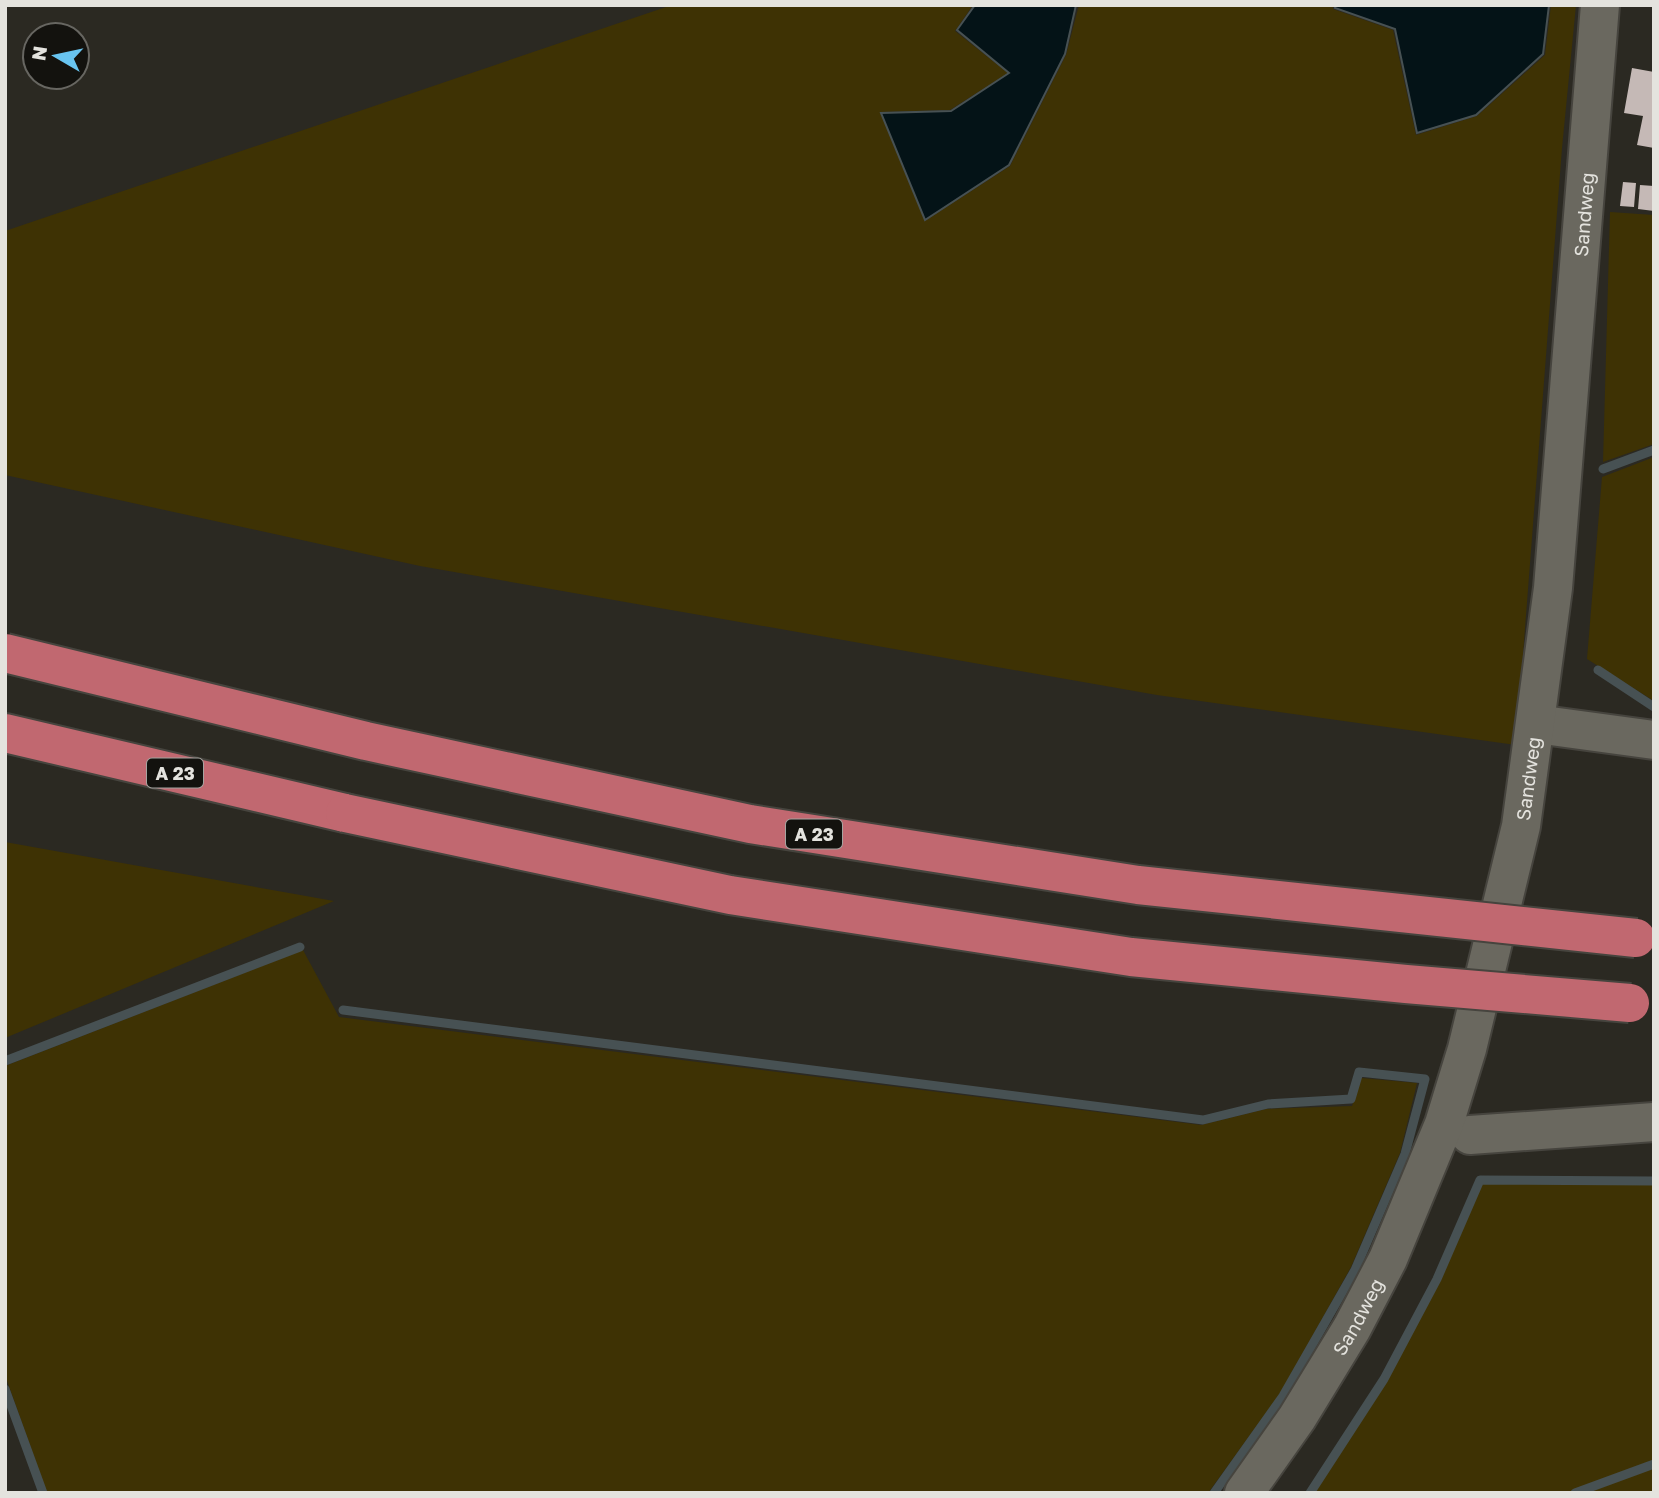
<svg xmlns="http://www.w3.org/2000/svg" width="1659" height="1498" font-family="'Golos Text',sans-serif">
<style>
.green{fill:#3e3204}
.water{fill:#041317;stroke:#475153;stroke-width:2}
.lines{fill:none;stroke-linecap:round;stroke-linejoin:round}
.stream{stroke:#475153;stroke-width:9}
.building{fill:#c5b9b6}
.minor-casing{stroke:#46443e;stroke-width:42}
.highway-casing{stroke:#46443e;stroke-width:42}
.minor{stroke:#6a685f;stroke-width:38}
.highway{stroke:#c16870;stroke-width:38}
.highway-bridge-casing{stroke:#46443e;stroke-width:42;stroke-linecap:butt}
.highway-bridge{stroke:#c16870;stroke-width:38}
.labels{text-anchor:middle;dominant-baseline:central;stroke-width:7;stroke-linejoin:round;paint-order:stroke}
.shield{fill:#13120e;stroke:#a5a4a0;stroke-width:2}
.shield-label{font-size:18px;font-weight:bold;fill:#e4e3de}
.street-label{font-size:19px;fill:#e4e3de;stroke:#13120e}
</style>
<rect width="100%" height="100%" fill="#2b2922"/>
<path class="green" d="M672,5H973L955,31L1008,73L950,110L880,112L925,221L1010,166L1066,55L1079,5H1333V9L1393,30L1416,135L1477,116L1545,55L1551,5H1576L1562,148L1516,745L1157,695L420,566L5,475V231Z
M1610,212L1654,215V444L1603,462Z
M1654,457V701L1587,659L1602,477Z
M5,842L334,901L5,1038Z
M303,950L339,1017L1201,1125L1266,1109L1352,1106L1361,1078L1417,1083L1400,1153L1351,1267L1281,1392L1208,1493H47L5,1375V1066Z
M1480,1183L1654,1184V1462L1570,1493H1313L1385,1382L1439,1282Z
M1654,1466V1493H1582Z"/>
<path class="water" d="M975,5H1076L1065,54L1009,165L925,220L881,113L951,111L1009,73L957,30Z
M1336,5H1549L1543,54L1476,115L1417,133L1395,29L1335,8Z"/>
<g class="lines">
<path class="stream" d="M1603,469L1654,450
M1598,670L1654,707
M343,1010L1203,1120L1268,1104L1351,1099L1359,1072L1425,1079L1405,1154L1355,1270L1283,1396L1214,1493
M5,1061L300,947
M5,1389L43,1493
M1310,1493L1384,1379L1437,1279L1480,1180L1654,1181
M1575,1493L1654,1464"/>
</g>
<path class="building" d="M1632,68L1654,72V148L1637,145L1643,116L1624,113Z
M1623,182L1636,183L1634,207L1620,206Z
M1640,185L1654,186V211L1638,209Z"/>
<g class="lines">
<defs>
<g id="minor">
<path d="M1536,724L1654,740"/>
<path d="M1470,1135L1654,1122"/>
<path id="s1" d="M1244,1493L1297,1418L1352,1328L1388,1259L1444,1124L1467,1049L1521,826L1553,588L1600,5"/>
</g>
<path id="highway" d="M5,733L345,813"/>
</defs>
<use href="#minor" class="minor-casing"/>
<use href="#highway" class="highway-casing"/>
<use href="#minor" class="minor"/>
<use href="#highway" class="highway"/>
<defs>
<path id="highway-bridge" d="M5,653L366,741L750,824L1138,885L1636,938
M345,813L730,895L1131,957L1406,984L1630,1003"/>
</defs>
<use href="#highway-bridge" class="highway-bridge-casing"/>
<use href="#highway-bridge" class="highway-bridge"/>
</g>
<g class="labels">
<g class="shield">
<rect x="147" y="758.5" width="56" height="29" rx="5"/>
<rect x="786" y="819.5" width="56" height="29" rx="5"/>
</g>
<g class="shield-label">
<text x="175" y="773">A 23</text>
<text x="814" y="834">A 23</text>
</g>
<g class="street-label">
<text stroke="none"><textPath href="#s1" startOffset="1344">Sandweg</textPath></text>
<text stroke="none"><textPath href="#s1" startOffset="777">Sandweg</textPath></text>
<text stroke="none"><textPath href="#s1" startOffset="210">Sandweg</textPath></text>
</g>
</g>
<rect width="1659" height="1498" fill="none" stroke="#e4e3de" stroke-width="14"/>
<g transform="translate(56 56) rotate(279)"><circle r="33" fill="#13120e" stroke="#676661" stroke-width="2"/>
<path d="M0-5L12 26L0 18L-12 26Z" fill="#68c4f0"/>
<text y="-10" font-size="19" font-weight="bold" text-anchor="middle" fill="#e4e3de">N</text>
</g>
</svg>
